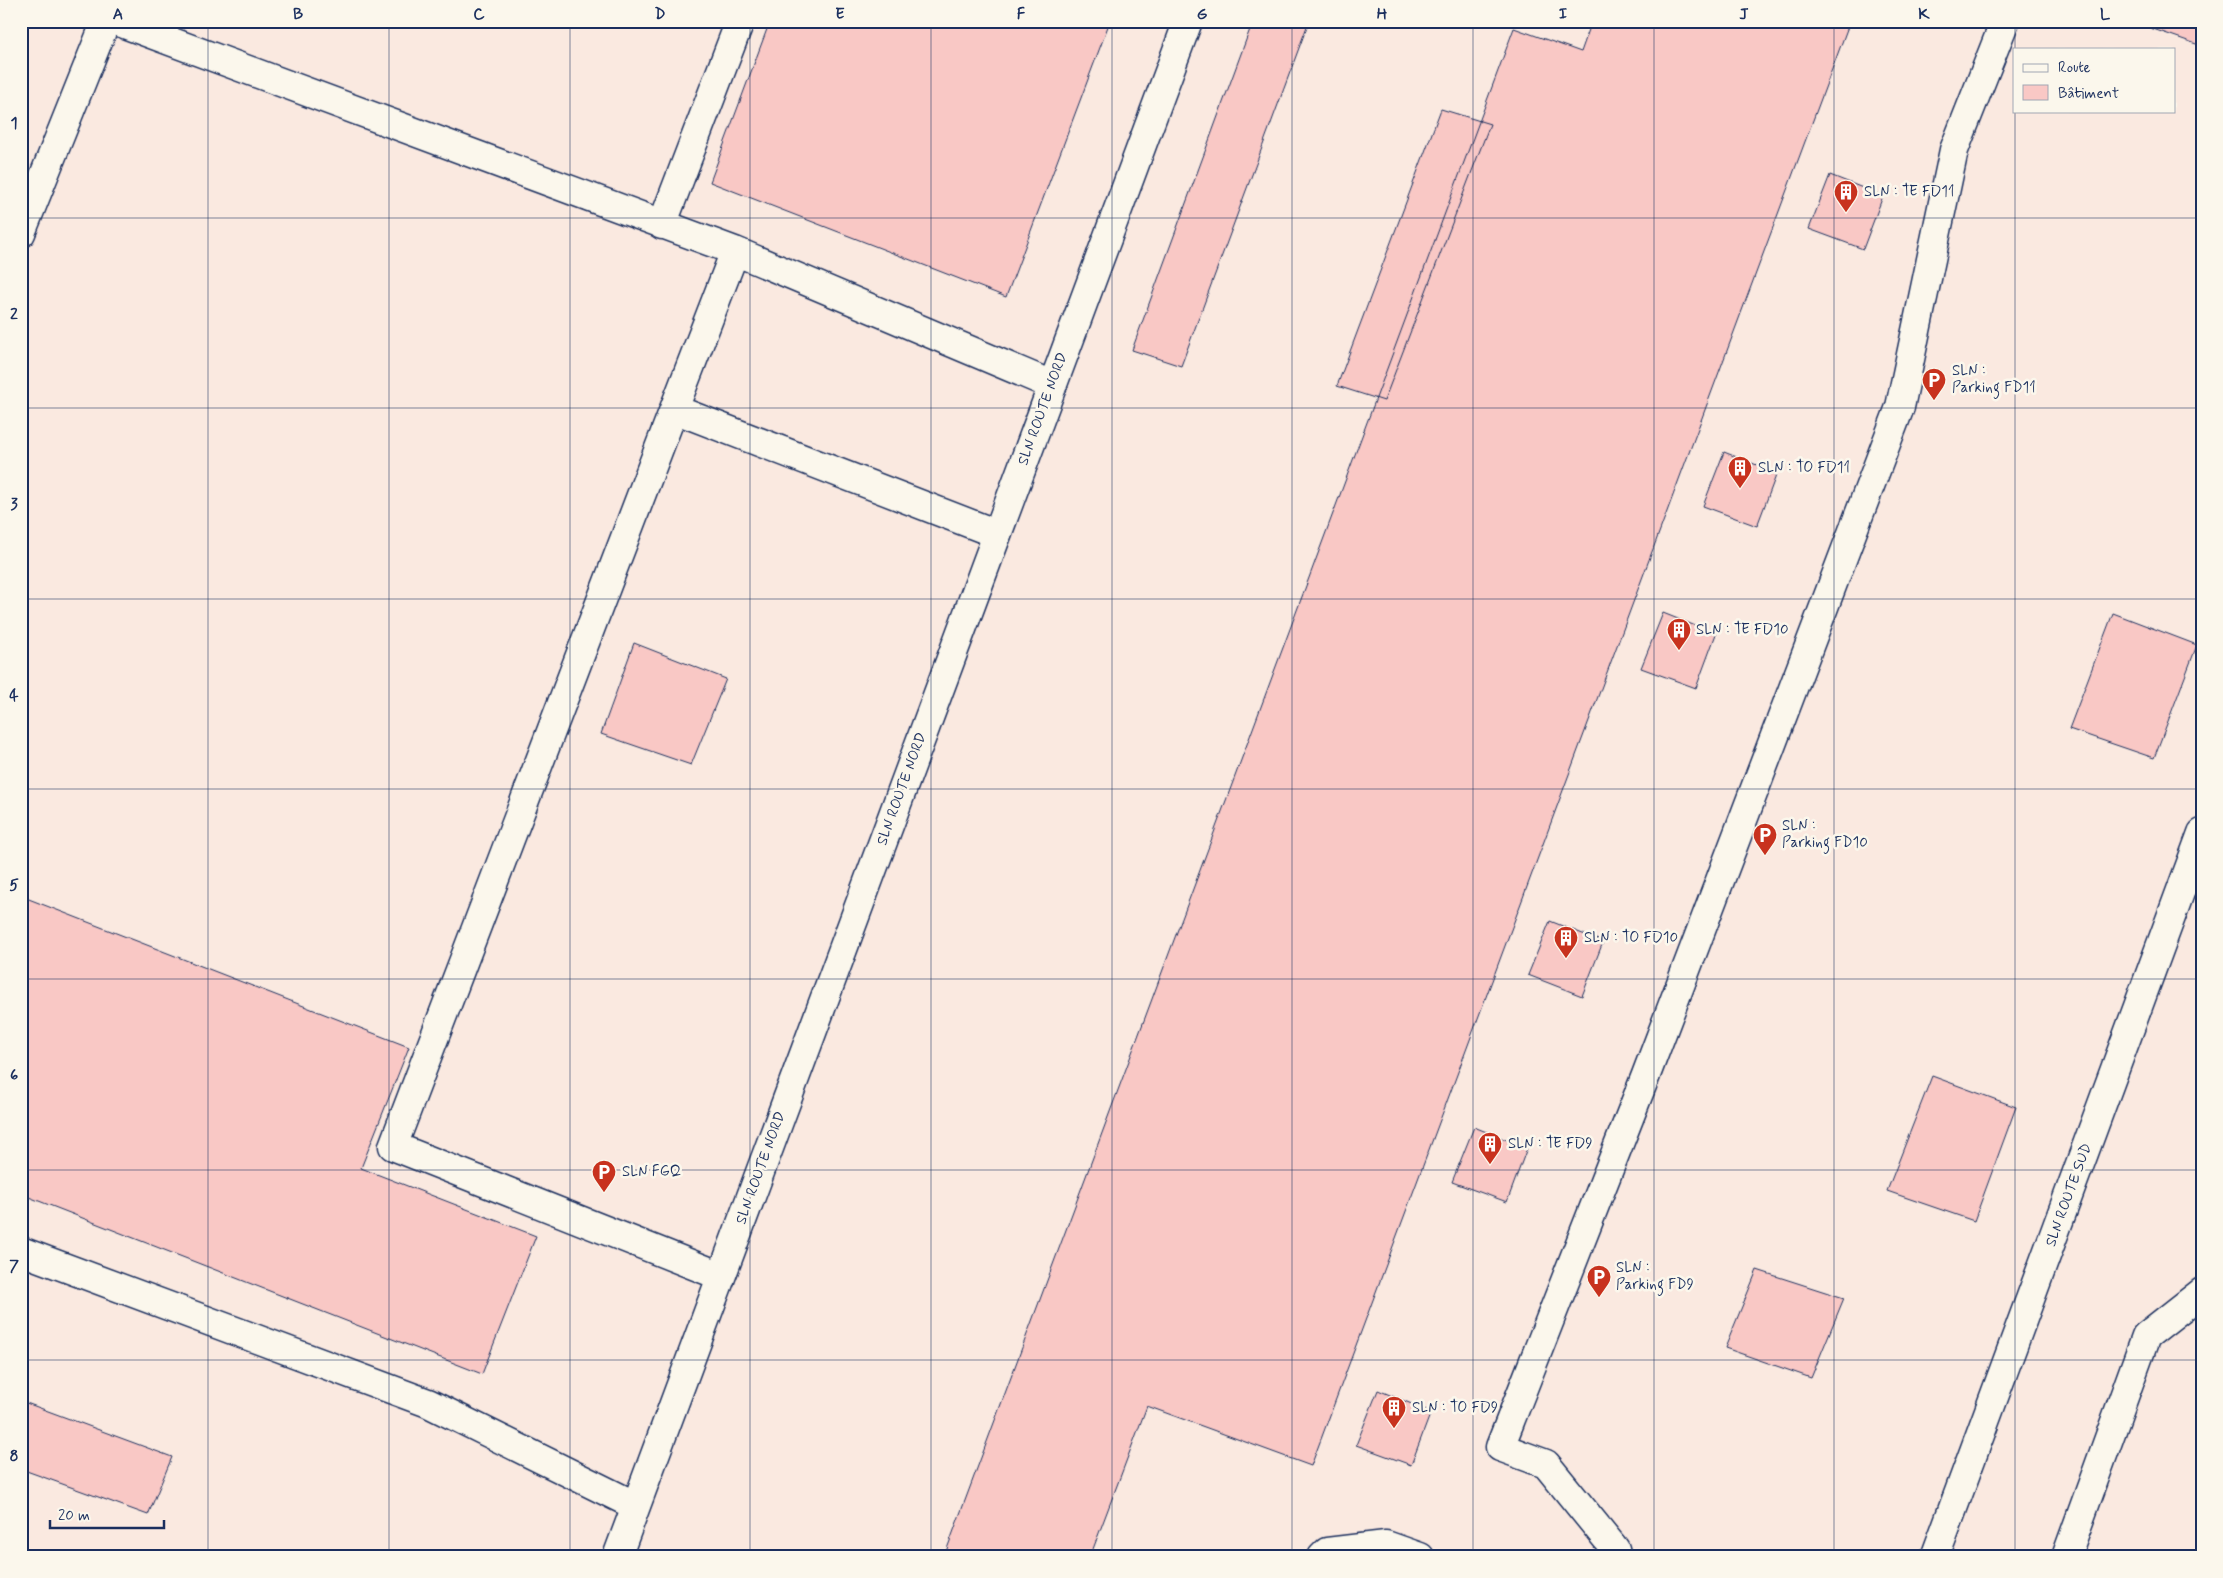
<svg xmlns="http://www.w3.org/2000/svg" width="2223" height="1578" font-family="Mynerve,sans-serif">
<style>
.built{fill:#fae9e0;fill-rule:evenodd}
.building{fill:#f9c8c5;stroke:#1b2f5e}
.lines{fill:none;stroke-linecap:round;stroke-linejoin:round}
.minor-casing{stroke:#1b2f5e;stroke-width:31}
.minor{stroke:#fbf7ec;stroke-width:28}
.grid{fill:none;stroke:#1b2f5e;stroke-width:1;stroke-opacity:0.55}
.labels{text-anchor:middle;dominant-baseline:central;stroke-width:5;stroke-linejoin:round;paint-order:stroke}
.poi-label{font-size:15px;fill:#1b2f5e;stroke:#fbf7ec;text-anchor:start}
.street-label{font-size:15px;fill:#1b2f5e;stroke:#fbf7ec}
.neatline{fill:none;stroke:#1b2f5e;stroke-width:2}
.grid-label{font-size:16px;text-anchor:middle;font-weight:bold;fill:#1b2f5e}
</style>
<rect width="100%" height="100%" fill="#fbf7ec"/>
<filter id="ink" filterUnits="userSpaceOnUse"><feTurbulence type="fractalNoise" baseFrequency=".02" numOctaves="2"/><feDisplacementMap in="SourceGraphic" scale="10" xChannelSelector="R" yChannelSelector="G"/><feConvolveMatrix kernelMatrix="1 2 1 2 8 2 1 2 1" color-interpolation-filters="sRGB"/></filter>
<g filter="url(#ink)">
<path class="built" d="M21,21H2202V1557H21ZM2014,49H2174V111H2014Z"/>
<path class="building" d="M770,21H1110L1006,297L710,182Z
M1253,21H1309L1181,366L1132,350Z
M1592,21H1850L1311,1466L1147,1406L1090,1557H944L1514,28L1581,52Z
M2137,21H2202V46L2136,23Z
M1441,109L1490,124L1384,401L1337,386Z
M1830,175L1883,196L1863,249L1809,229Z
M1724,452L1777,473L1757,526L1703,506Z
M1663,613L1716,634L1696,688L1641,668Z
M2113,613L2197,645L2154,758L2069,729Z
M634,643L726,679L691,765L601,734Z
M21,896L409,1047L361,1168L536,1236L482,1374L21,1194Z
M1550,921L1603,942L1582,996L1528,975Z
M1932,1076L2016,1107L1974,1221L1887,1191Z
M1474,1127L1527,1148L1507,1202L1452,1182Z
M1757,1270L1844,1298L1811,1378L1725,1348Z
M1378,1390L1431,1412L1411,1465L1356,1445Z
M21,1401L172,1457L148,1515L21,1469Z"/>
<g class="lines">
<defs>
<path id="minor" d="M116,21L735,251L1052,385
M662,225L740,21
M21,233L106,21
M674,409L735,251
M21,1251L428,1403L636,1506
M721,1276L393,1146L674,409L997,534
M617,1557L1188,21
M1322,1557L1327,1552L1386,1545L1420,1557
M1617,1557L1615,1549L1546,1464L1500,1447L1646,1075L1900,407L1954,150L2005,21
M1935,1557L2202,833
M2066,1557L2146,1336L2202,1292"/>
</defs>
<use href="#minor" class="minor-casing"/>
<use href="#minor" class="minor"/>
</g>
</g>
<path class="grid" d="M208,21V1557M389,21V1557M570,21V1557M750,21V1557M931,21V1557M1112,21V1557M1292,21V1557M1473,21V1557M1654,21V1557M1834,21V1557M2015,21V49M2015,111V1557M21,218H2202M21,408H2202M21,599H2202M21,789H2202M21,979H2202M21,1170H2202M21,1360H2202"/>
<defs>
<symbol id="building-pin" viewBox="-11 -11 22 30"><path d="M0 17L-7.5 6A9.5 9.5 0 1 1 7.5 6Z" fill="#c8321e" stroke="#fbf7ec"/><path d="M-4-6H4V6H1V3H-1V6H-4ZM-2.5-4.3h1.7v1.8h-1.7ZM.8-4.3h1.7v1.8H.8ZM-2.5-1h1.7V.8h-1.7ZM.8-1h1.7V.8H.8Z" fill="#fff"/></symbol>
<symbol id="parking-pin" viewBox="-11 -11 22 30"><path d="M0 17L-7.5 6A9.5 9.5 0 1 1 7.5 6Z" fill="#c8321e" stroke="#fbf7ec"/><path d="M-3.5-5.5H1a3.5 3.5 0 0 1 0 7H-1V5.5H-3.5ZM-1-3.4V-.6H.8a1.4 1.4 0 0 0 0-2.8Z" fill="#fff"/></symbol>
</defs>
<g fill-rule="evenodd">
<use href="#building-pin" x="1832" y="178" width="28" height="38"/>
<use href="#parking-pin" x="1920" y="366" width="28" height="38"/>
<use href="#building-pin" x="1726" y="454" width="28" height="38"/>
<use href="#building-pin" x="1665" y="616" width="28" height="38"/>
<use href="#parking-pin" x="1751" y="821" width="28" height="38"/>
<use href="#building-pin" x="1552" y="924" width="28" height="38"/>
<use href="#building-pin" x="1476" y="1130" width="28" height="38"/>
<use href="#parking-pin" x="590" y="1158" width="28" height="38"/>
<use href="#parking-pin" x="1585" y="1263" width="28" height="38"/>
<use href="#building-pin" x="1380" y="1394" width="28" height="38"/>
</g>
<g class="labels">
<g class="poi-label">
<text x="1864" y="192">SLN : TE FD11</text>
<text x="1952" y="371">SLN :<tspan x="1952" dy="17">Parking FD11</tspan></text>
<text x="1758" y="468">SLN : TO FD11</text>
<text x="1696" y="630">SLN : TE FD10</text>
<text x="1782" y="826">SLN :<tspan x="1782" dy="17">Parking FD10</tspan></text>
<text x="1584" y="938">SLN : TO FD10</text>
<text x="1508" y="1144">SLN : TE FD9</text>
<text x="622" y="1172">SLN FGQ</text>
<text x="1616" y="1268">SLN :<tspan x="1616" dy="17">Parking FD9</tspan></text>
<text x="1412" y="1408">SLN : TO FD9</text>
</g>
<g class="street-label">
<text transform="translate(1043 409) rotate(-70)">SLN ROUTE NORD</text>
<text transform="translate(902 789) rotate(-70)">SLN ROUTE NORD</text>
<text transform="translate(761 1168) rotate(-70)">SLN ROUTE NORD</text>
<text transform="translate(2069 1195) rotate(-70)">SLN ROUTE SUD</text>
</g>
</g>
<rect width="2223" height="1578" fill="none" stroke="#fbf7ec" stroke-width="55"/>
<rect x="2013" y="48" width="162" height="65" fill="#fbf7ec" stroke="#a1a7b3"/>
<rect x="2023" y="64" width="25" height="8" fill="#fbf7ec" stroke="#a1a7b3"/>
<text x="2058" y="72" font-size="15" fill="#1b2f5e">Route</text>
<rect x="2023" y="85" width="25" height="15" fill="#f9c8c5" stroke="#a1a7b3"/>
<text x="2058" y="98" font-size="15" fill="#1b2f5e">Bâtiment</text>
<path d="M50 1520v8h114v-8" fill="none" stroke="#1b2f5e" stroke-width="2.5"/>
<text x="58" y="1520" font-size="15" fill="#1b2f5e" stroke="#fbf7ec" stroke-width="4" paint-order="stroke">20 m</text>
<rect x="28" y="28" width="2168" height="1522" class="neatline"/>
<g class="grid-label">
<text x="118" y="19">A</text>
<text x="298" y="19">B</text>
<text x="479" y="19">C</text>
<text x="660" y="19">D</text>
<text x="840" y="19">E</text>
<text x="1021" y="19">F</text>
<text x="1202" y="19">G</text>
<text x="1382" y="19">H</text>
<text x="1563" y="19">I</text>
<text x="1744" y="19">J</text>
<text x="1924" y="19">K</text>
<text x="2105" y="19">L</text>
<text x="14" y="128">1</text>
<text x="14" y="319">2</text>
<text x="14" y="509">3</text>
<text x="14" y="700">4</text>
<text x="14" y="890">5</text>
<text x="14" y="1080">6</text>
<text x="14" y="1271">7</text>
<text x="14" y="1461">8</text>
</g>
</svg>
